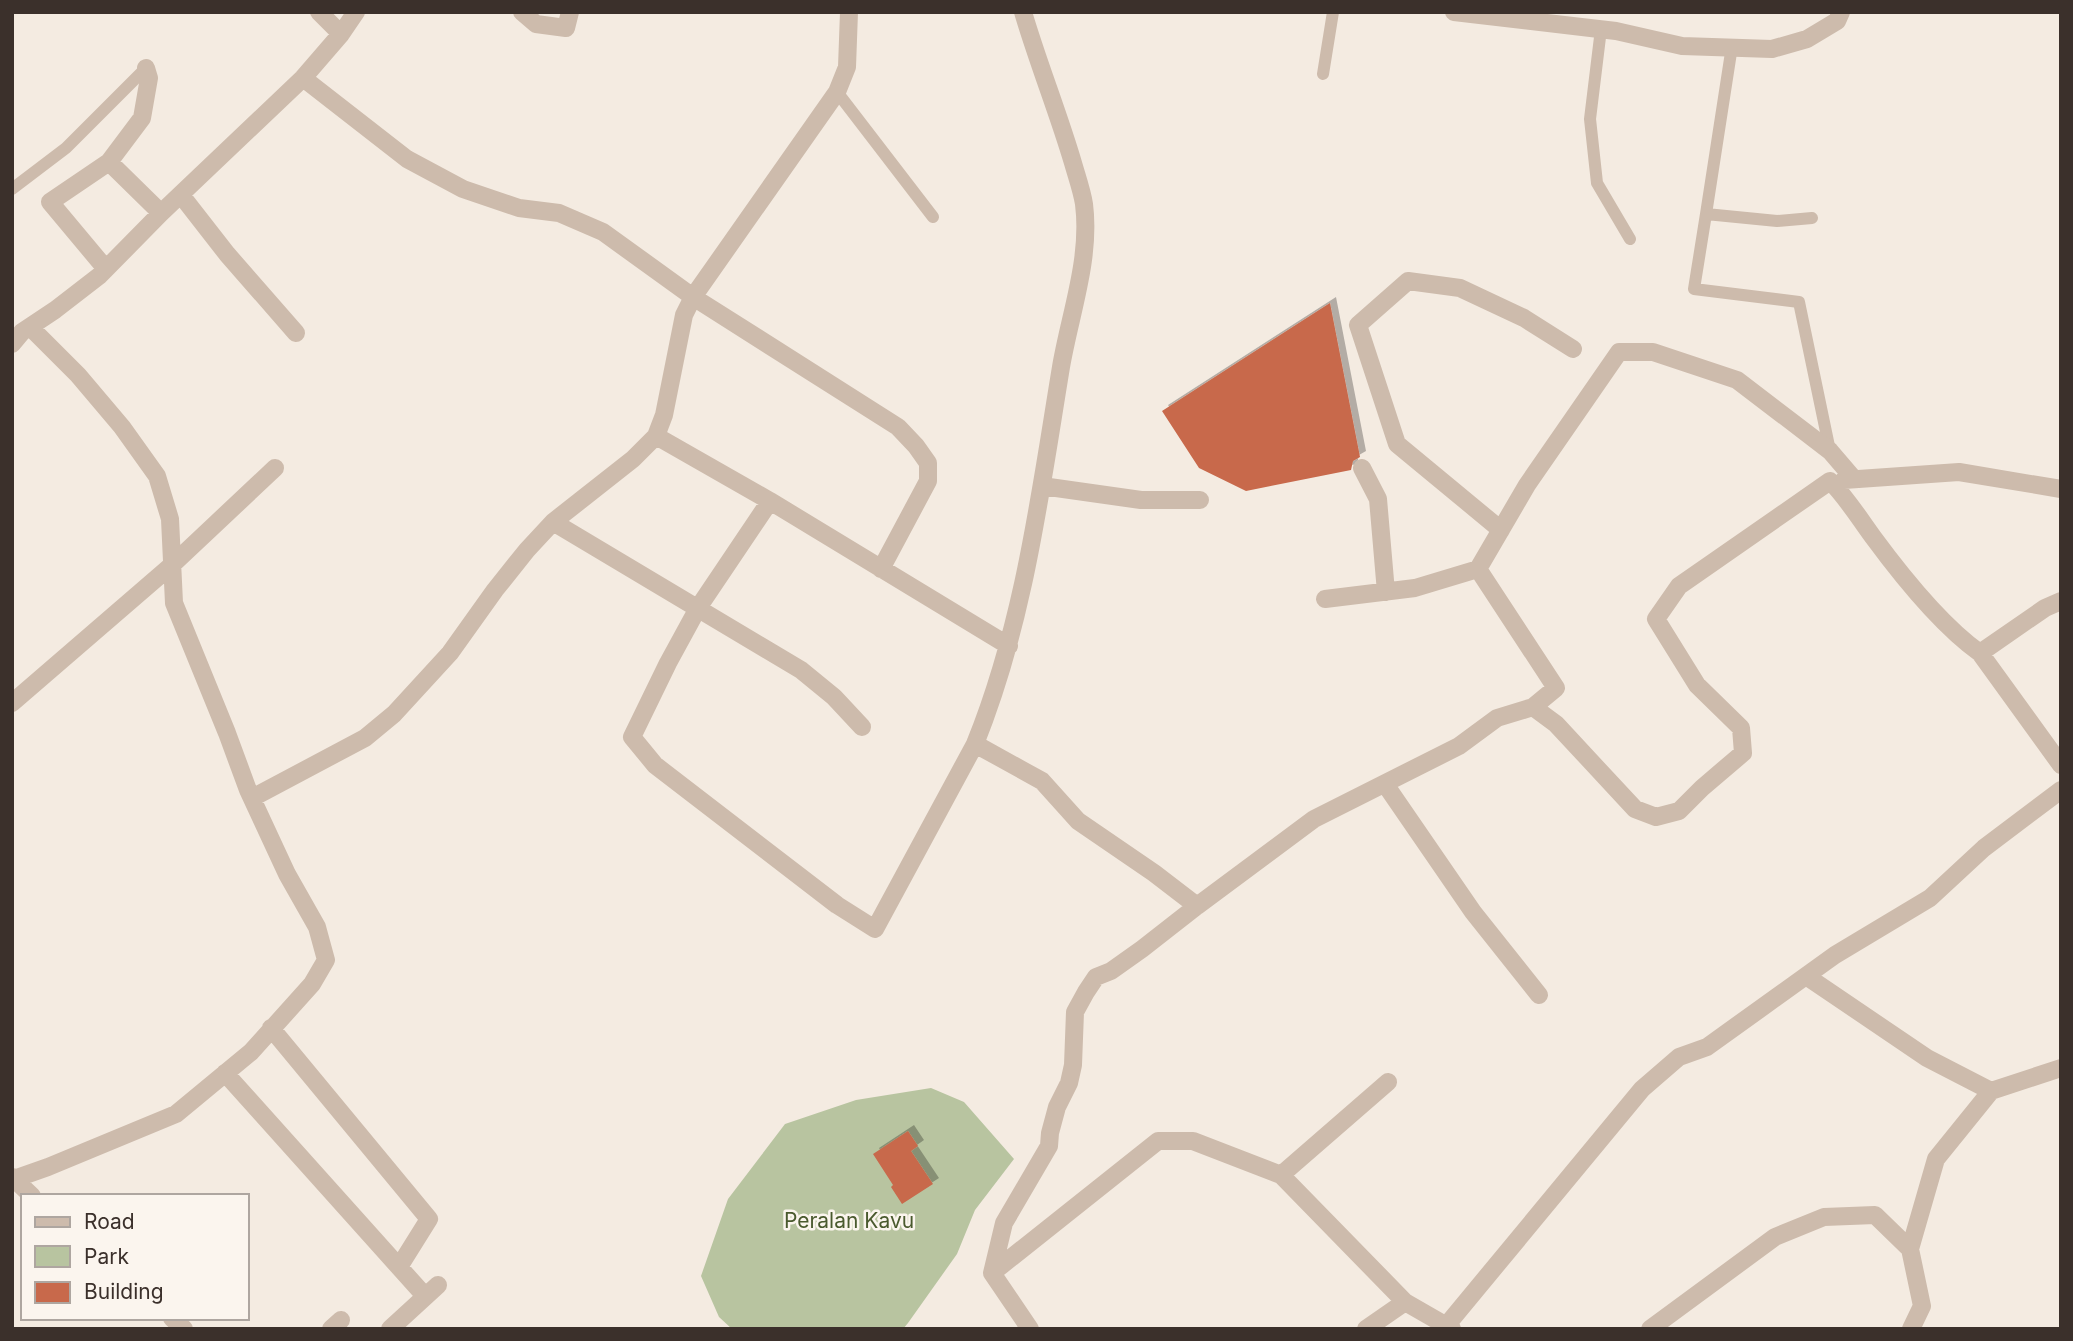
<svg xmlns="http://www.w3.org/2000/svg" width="2073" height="1341" font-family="Inter,sans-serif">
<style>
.green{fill:#b8c4a0}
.building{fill:#c8694b;filter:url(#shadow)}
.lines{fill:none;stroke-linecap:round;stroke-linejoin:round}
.lane{stroke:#cdbbac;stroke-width:12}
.street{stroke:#cdbbac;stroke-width:18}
.labels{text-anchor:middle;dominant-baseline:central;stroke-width:5;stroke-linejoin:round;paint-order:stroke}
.park-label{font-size:21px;fill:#4a5a2e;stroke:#fbf5ee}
</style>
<defs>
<filter id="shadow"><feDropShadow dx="6" dy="-6" stdDeviation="0" flood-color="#0004"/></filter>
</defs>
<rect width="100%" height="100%" fill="#f4ebe1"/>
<path class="green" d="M931,1088L964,1102L1014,1159L975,1210L957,1254L908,1323L903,1329H732L719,1317L701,1276L728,1199L785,1124L856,1100Z"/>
<path class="building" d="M1330,303L1360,457L1353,461L1351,470L1246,491L1199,468L1162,411Z
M908,1131L918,1146L911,1151L933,1184L902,1204L891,1187L893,1185L873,1154Z"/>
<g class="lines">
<path class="lane" d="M1601,29L1590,119L1597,183L1630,239
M1732,46L1706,214L1777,221L1812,218
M1323,74L1333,12
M837,92L933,217
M12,189L66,148L146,68
M1706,214L1694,289L1799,302L1830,451"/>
<path class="street" d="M319,12L341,34
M522,12L536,24L566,28L570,12
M1023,12C1038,63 1058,112 1073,163C1077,177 1082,191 1084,204C1091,259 1070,314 1061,367C1040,494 1024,623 975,744L1042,781L1078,821L1154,873L1197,906L1314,819L1459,746L1497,718L1533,707L1556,724L1635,809L1656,817L1679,811L1702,788L1743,753L1741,728L1697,685L1656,619L1679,586L1830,481C1847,498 1859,518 1873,537C1901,575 1942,626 1980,653L2045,608L2061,601
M1454,12L1616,31L1682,46L1772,49L1807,39L1837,21L1841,12
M303,78L407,159L463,189L519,208L559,213L603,232L693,297L898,427L916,446L928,463V481L881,569
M109,162L142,118L149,78L146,68
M181,195L227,254L296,333
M106,269L50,202L109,162L161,213
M12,344L22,332L55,310L99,276L161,213L303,78L341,34L356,12
M656,436L770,501L698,608L668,663L632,737L655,765L837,905L875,929L975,744
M1362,468L1378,499L1386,592
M1844,480L1959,472L2061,489
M1042,486L1141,500H1200
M770,501L1009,646
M553,522L801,670L834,697L862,727
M1501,530L1397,444L1358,325L1408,281L1460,288L1524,318L1573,349
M1325,599L1415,588L1478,569
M1980,653L2061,765
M12,703L173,564L275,468
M1533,707L1556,688L1478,569L1527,485L1619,352H1653L1737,380L1830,451L1854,479
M1385,784L1473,912L1539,995
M252,798L365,738L394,714L450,653L495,590L527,550L553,522L633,459L656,436L664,415L684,315L693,297L837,92L847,67L849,12
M1806,976L1927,1058L1991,1091
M271,1028L429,1219L399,1267
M225,1073L425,1296
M1281,1175L1388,1082
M12,1177L32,1196
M14,1179L48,1167L176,1114L251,1052L312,984L326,960L317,927L287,874L248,790L227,733L174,603L170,519L157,476L122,427L78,375L30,327
M1910,1249L1936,1159L1991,1091L2061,1068
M992,1273L1158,1141H1193L1281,1175L1405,1302L1452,1329
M172,1318L184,1329
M1446,1326L1642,1089L1679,1057L1707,1047L1835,955L1930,898L1984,848L2061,790
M331,1329L341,1320
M390,1329L438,1285
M1030,1329L992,1273L1004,1223L1049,1146L1050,1133L1057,1107L1069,1083L1073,1065L1075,1012L1086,992L1096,977L1111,971L1142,949L1197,906
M1366,1329L1405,1302
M1650,1329L1775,1237L1824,1217L1875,1215L1910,1249L1922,1306L1911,1329"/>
</g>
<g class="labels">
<g class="park-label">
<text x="849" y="1220">Peralan Kavu</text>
</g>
</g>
<rect width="2073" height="1341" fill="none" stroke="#3b302b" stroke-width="28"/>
<rect x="21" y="1194" width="228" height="126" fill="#fbf5ee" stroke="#aea6a0" stroke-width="2"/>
<rect x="35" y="1217" width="35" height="10" fill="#cdbbac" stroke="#aea6a0" stroke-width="2"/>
<text x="84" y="1229" font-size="21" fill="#3b302b">Road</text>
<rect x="35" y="1246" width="35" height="21" fill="#b8c4a0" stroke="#aea6a0" stroke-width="2"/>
<text x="84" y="1264" font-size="21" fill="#3b302b">Park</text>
<rect x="35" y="1282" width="35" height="21" fill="#c8694b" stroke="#aea6a0" stroke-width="2"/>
<text x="84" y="1299" font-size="21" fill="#3b302b">Building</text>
</svg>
